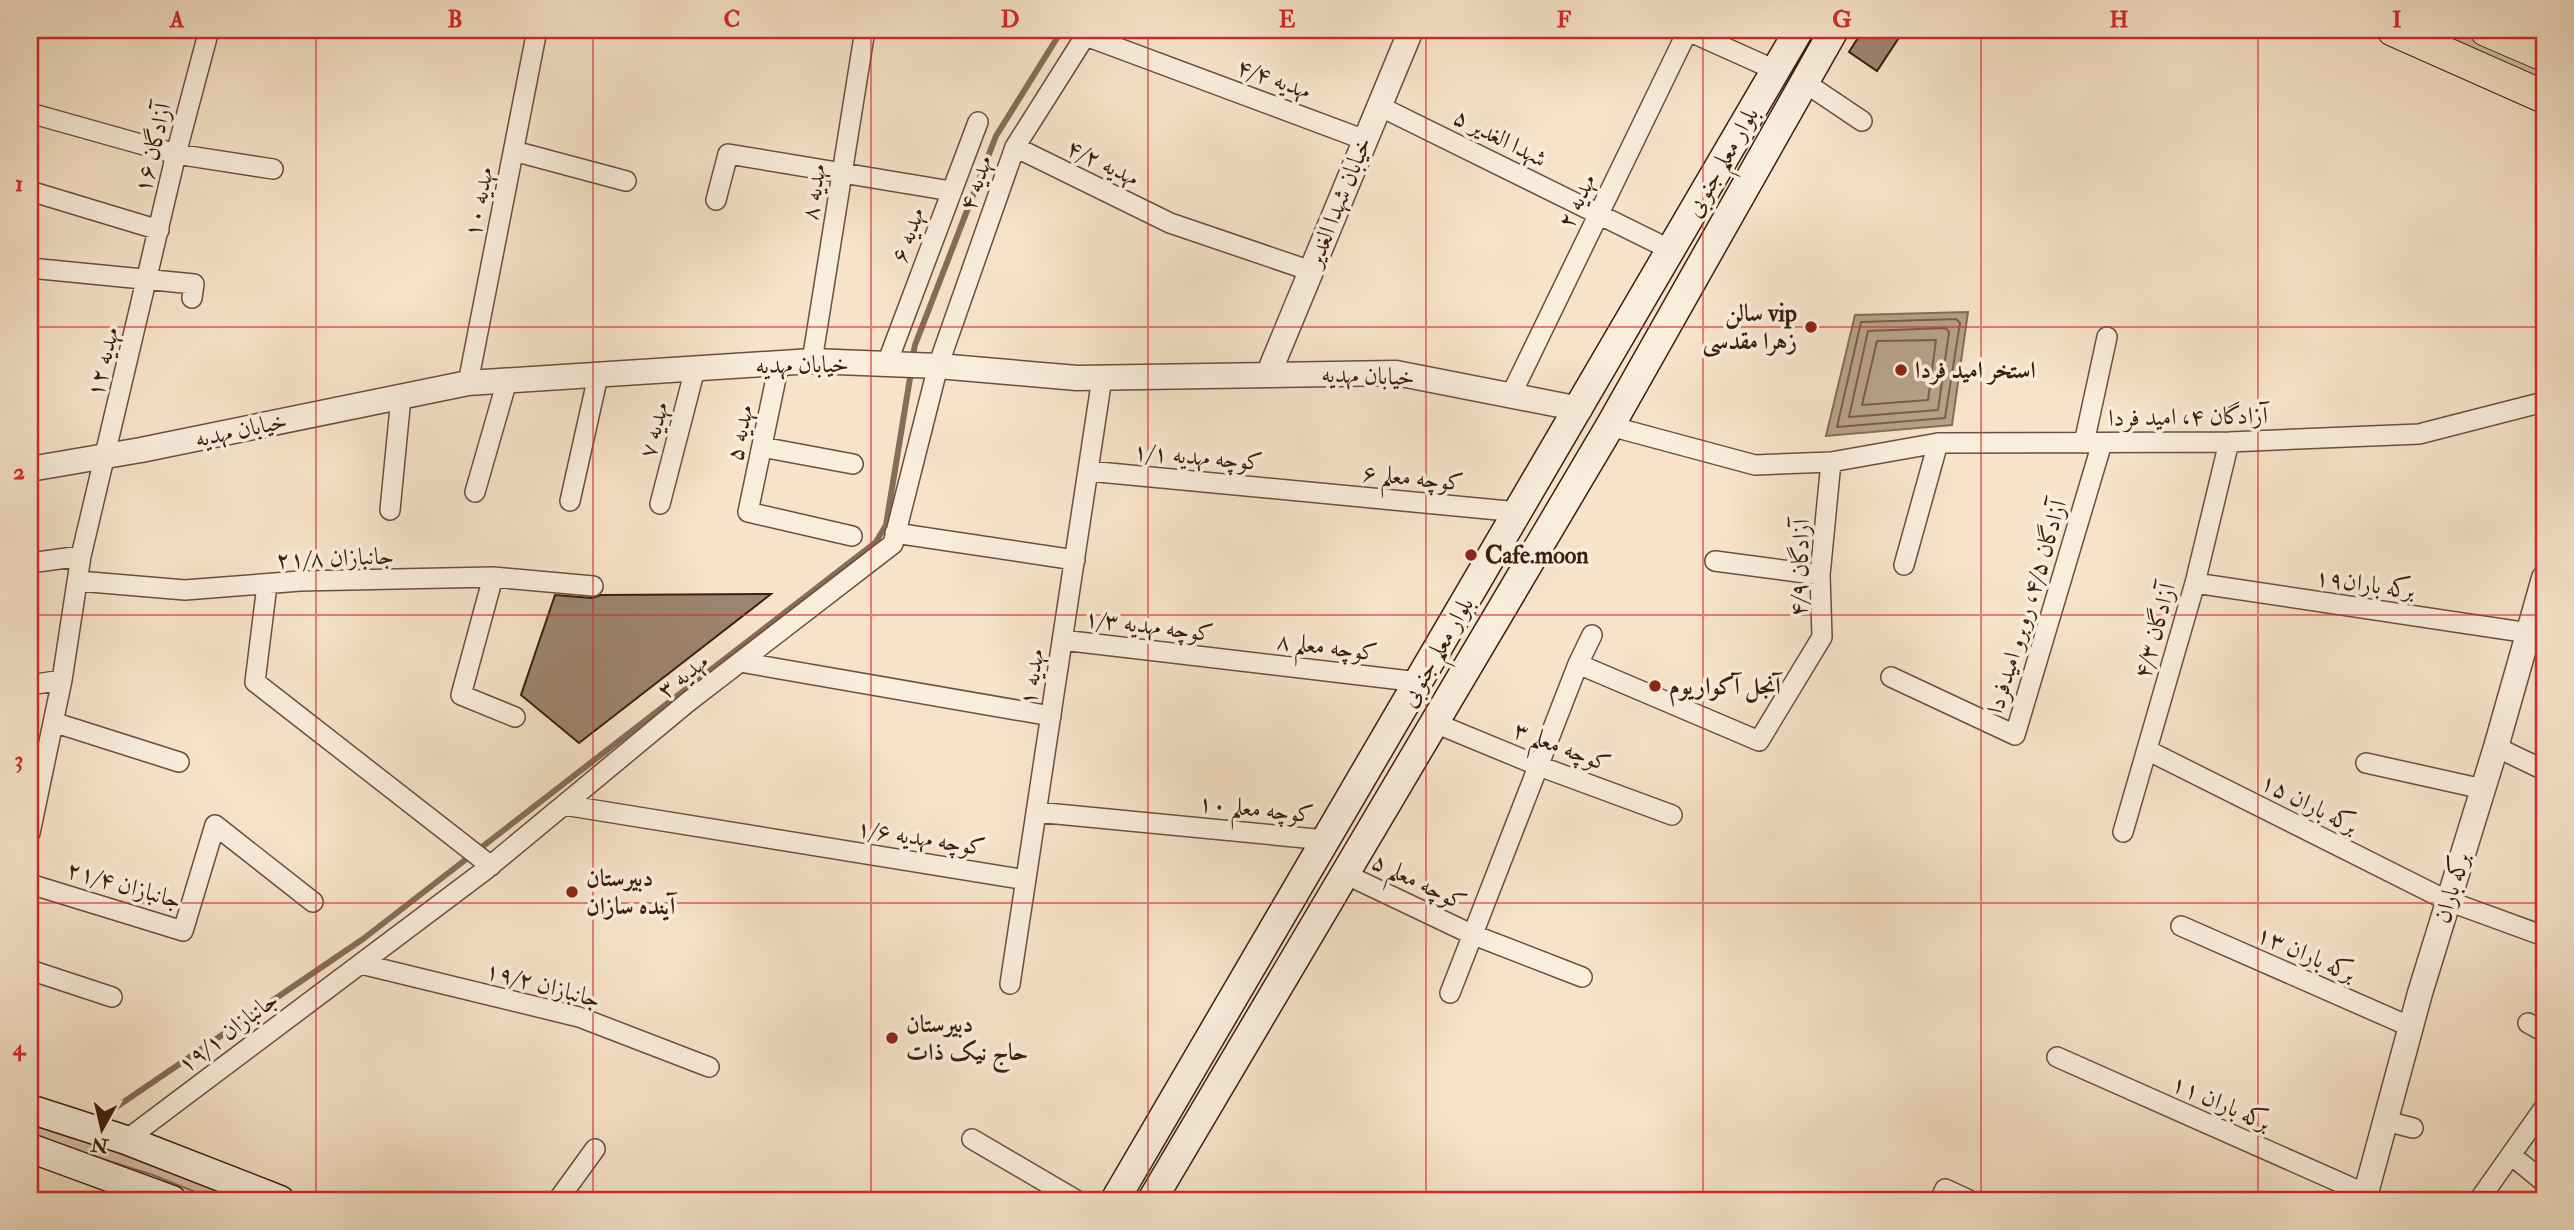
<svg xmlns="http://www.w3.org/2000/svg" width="2574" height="1230" font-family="'IM FELL Double Pica',Amiri,serif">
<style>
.green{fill:#d7c1a9;stroke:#8a6f5c;stroke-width:2}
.water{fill:#b7a08a;stroke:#866c59;stroke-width:2}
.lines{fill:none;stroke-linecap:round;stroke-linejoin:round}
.shore{stroke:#7a5e4c;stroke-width:2}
.stream{stroke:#866c59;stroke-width:6}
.building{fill:#9d8470;stroke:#3d1d0f;stroke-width:2}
.minor-casing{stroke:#6b4e3e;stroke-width:22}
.tertiary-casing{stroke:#6b4e3e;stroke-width:27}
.secondary-casing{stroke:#3d1d0f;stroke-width:31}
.primary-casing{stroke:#3d1d0f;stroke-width:34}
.minor{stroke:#f9eddc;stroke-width:19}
.tertiary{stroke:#f9eddc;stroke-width:24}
.secondary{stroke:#f9eddc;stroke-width:28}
.primary{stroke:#f6e3c9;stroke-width:32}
.grid{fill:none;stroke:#d62828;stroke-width:2;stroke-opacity:0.55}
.poi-dot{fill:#8f2418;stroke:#f9eddc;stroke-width:2.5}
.labels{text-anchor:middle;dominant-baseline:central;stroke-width:7;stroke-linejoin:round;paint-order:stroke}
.street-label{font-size:24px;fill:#3d1d0f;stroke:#f9eddc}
.poi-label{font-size:24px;font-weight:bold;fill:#3d1d0f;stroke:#f9eddc;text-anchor:start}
.neatline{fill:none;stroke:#d62828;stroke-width:2.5}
.grid-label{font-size:23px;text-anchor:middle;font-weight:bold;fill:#d62828}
</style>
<rect width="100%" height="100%" fill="#f6e3c9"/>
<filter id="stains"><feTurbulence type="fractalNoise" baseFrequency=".00286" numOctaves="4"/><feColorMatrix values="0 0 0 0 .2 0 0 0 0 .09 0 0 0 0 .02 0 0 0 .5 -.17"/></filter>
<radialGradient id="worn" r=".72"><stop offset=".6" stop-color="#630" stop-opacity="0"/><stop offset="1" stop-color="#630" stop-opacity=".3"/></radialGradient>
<path class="green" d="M2419,30H2458L2544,68V84Z
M30,1123L115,1150L245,1200H215L153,1175L30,1136Z"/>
<path class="water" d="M1968,312L1952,425L1826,436L1855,315Z"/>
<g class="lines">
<path class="shore" d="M1956,319L1960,323L1945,418L1837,427L1861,322Z
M1946,328L1949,332L1938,410L1849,417L1868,331Z
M1936,340L1928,400L1862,405L1877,341Z"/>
<path class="stream" d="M912,361L915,345L996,136L1062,30
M106,1114L363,939L876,542L886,525L911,372"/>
</g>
<path class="building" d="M1863,30H1904L1877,71L1849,52Z
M771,594L579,743L521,695L555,595L592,598L601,595Z"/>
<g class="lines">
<defs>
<path id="minor" d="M1686,30L1775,70
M1086,36L1365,140
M2536,51L2541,30
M1804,82L1862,121
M1379,106L1671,250
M30,113L176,154L273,169
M1015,147L1170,223L1311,271
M514,151L626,181
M30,191L159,230
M716,200L728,154L951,191
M30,268L194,284L192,298
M812,361L865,30
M779,364L748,512L852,536
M886,366L978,122
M468,383L537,30
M1511,395L1688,30
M1610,426L1755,465L1831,462L1938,443L2229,442L2419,434L2544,402
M2084,443L2107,337
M762,447L853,464
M1088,471L1519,512
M475,492L507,381
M570,501L598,376
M660,504L695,369
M390,510L401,397
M895,533L1075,560
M1715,561L1820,575
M30,563L81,556
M1904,565L1938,443
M493,577L461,695L515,717
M78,581L185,590L300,581L493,577L593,586
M2195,583L2529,633
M267,585L255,682L491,866
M1062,640L1419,682
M740,662L1051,716
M1578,664L1592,635
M1891,677L2015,735L2102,443
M30,685L62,680
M53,722L179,762
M1435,723L1539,766L1672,815
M2496,747L2544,770
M2147,750L2448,901L2544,936
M2366,763L2483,789
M564,805L1026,880
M1036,812L1326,840
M2123,832L2195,583L2229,442
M30,833L62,680L81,556L176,154L209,30
M1345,874L1471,934L1582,977
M30,884L183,931L215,825L313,902
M2181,926L2411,1027
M361,964L579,1017L709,1067
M30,970L112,997
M1010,984L1102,378
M1450,993L1578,664L1759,741L1822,637L1820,575L1831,462
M2528,1023L2544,1032
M2057,1057L2366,1194
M2386,1121L2413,1128
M972,1139L1076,1200
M126,1140L484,871L688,702L893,544L938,366L1015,147L1089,30
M2511,1155L2544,1182
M558,1200L595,1149
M1940,1200L1945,1189L1969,1200
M2479,1200L2544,1108"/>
<path id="tertiary" d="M1268,375L1411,30
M30,469L141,450L468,383L812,361L938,366L1077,378L1396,373L1580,409
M2364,1200L2420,993L2496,747L2544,578"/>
<path id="secondary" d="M30,1109L126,1140L280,1200
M30,1148L172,1200
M1115,1200L1799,30
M1152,1200L1610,426L1834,30"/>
<path id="primary" d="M2393,30L2544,97
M2486,30L2544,55"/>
</defs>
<use href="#minor" class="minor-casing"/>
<use href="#tertiary" class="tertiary-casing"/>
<use href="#secondary" class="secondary-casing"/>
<use href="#primary" class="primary-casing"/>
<use href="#minor" class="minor"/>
<use href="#tertiary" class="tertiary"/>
<use href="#secondary" class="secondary"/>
<use href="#primary" class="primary"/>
</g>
<path class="grid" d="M316,30V1200M593,30V1200M871,30V1200M1148,30V1200M1426,30V1200M1703,30V1200M1981,30V1200M2258,30V1200M30,327H2544M30,615H2544M30,903H2544"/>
<g class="poi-dot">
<circle cx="1811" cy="327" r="7"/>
<circle cx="1901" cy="370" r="7"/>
<circle cx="1471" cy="555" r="7"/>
<circle cx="1655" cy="686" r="7"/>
<circle cx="572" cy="892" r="7"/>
<circle cx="892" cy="1038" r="7"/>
</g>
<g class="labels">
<g class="street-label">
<text transform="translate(1274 79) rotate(20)">مهدیه ۴/۴</text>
<text transform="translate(1500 138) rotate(27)">شهدا الغدیر ۵</text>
<text transform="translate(153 148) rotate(-76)">آزادگان ۱۶</text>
<text transform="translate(1722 162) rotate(-60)">بلوار معلم جنوبی</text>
<text transform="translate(1103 163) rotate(26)">مهدیه ۴/۲</text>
<text transform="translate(976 183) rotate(-71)">مهدیه ۴</text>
<text transform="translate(814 192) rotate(-81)">مهدیه ۸</text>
<text transform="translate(1577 201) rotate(-64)">مهدیه ۲</text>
<text transform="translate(479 202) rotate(-79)">مهدیه ۱۰</text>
<text transform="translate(1339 202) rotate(-68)">خیابان شهدا الغدیر</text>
<text transform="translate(908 235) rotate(-70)">مهدیه ۶</text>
<text transform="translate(103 362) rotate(-76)">مهدیه ۱۲</text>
<text transform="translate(802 365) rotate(-1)">خیابان مهدیه</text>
<text transform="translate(1368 376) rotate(2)">خیابان مهدیه</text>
<text transform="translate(2188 417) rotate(-1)">آزادگان ۴، امید فردا</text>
<text transform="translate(241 430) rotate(-12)">خیابان مهدیه</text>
<text transform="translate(654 430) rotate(-75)">مهدیه ۷</text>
<text transform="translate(740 433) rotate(-78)">مهدیه ۵</text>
<text transform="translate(1198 457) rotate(5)">کوچه مهدیه ۱/۱</text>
<text transform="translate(1413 478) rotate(6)">کوچه معلم ۶</text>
<text transform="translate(335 558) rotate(-2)">جانبازان ۲۱/۸</text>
<text transform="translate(1800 568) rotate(-88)">آزادگان ۴/۹</text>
<text transform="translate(2365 584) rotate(8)">برکه باران۱۹</text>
<text transform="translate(2027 607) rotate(-73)">آزادگان ۴/۵، روبرو امیدفردا</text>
<text transform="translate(1149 626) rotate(7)">کوچه مهدیه ۱/۳</text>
<text transform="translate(2155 631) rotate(-74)">آزادگان ۴/۳</text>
<text transform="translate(1327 647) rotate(7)">کوچه معلم ۸</text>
<text transform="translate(1437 652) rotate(-60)">بلوار معلم جنوبی</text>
<text transform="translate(683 676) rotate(-38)">مهدیه ۳</text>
<text transform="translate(1032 677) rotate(-81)">مهدیه ۱</text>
<text transform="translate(1562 747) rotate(21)">کوچه معلم ۳</text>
<text transform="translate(2309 804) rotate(27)">برکه باران ۱۵</text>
<text transform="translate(1256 809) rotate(6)">کوچه معلم ۱۰</text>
<text transform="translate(921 838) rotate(9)">کوچه مهدیه ۱/۶</text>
<text transform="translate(1419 882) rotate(26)">کوچه معلم ۵</text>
<text transform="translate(124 885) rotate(16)">جانبازان ۲۱/۴</text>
<text transform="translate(2452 888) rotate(-73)">برکه باران</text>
<text transform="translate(2306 954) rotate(24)">برکه باران ۱۳</text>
<text transform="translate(543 985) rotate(15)">جانبازان ۱۹/۲</text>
<text transform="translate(228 1032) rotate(-37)">جانبازان ۱۹/۱</text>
<text transform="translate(2221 1103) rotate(24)">برکه باران ۱۱</text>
</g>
<g class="poi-label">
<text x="1797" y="313" text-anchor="end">سالن vip<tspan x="1797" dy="28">زهرا مقدسی</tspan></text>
<text x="1915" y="370">استخر امید فردا</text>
<text x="1485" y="555">Cafe.moon</text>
<text x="1669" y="686">آنجل آکواریوم</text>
<text x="586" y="878">دبیرستان<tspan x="586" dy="28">آینده سازان</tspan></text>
<text x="906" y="1024">دبیرستان<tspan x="906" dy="28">حاج نیک ذات</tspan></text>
</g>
</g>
<rect width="2574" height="1230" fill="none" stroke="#f6e3c9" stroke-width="77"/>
<g transform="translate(102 1129) rotate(188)" stroke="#f9eddc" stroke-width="5" paint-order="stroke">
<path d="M0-5L12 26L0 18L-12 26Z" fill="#3d1d0f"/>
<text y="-10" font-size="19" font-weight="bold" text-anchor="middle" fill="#3d1d0f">N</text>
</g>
<rect x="38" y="38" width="2498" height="1154" class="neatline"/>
<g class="grid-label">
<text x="177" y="27">A</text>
<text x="455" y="27">B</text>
<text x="732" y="27">C</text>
<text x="1010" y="27">D</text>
<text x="1287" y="27">E</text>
<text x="1564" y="27">F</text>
<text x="1842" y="27">G</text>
<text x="2119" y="27">H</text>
<text x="2397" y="27">I</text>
<text x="19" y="191">1</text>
<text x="19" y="479">2</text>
<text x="19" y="767">3</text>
<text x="19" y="1055">4</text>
</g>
<rect width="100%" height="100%" filter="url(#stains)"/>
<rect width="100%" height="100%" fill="url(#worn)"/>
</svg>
